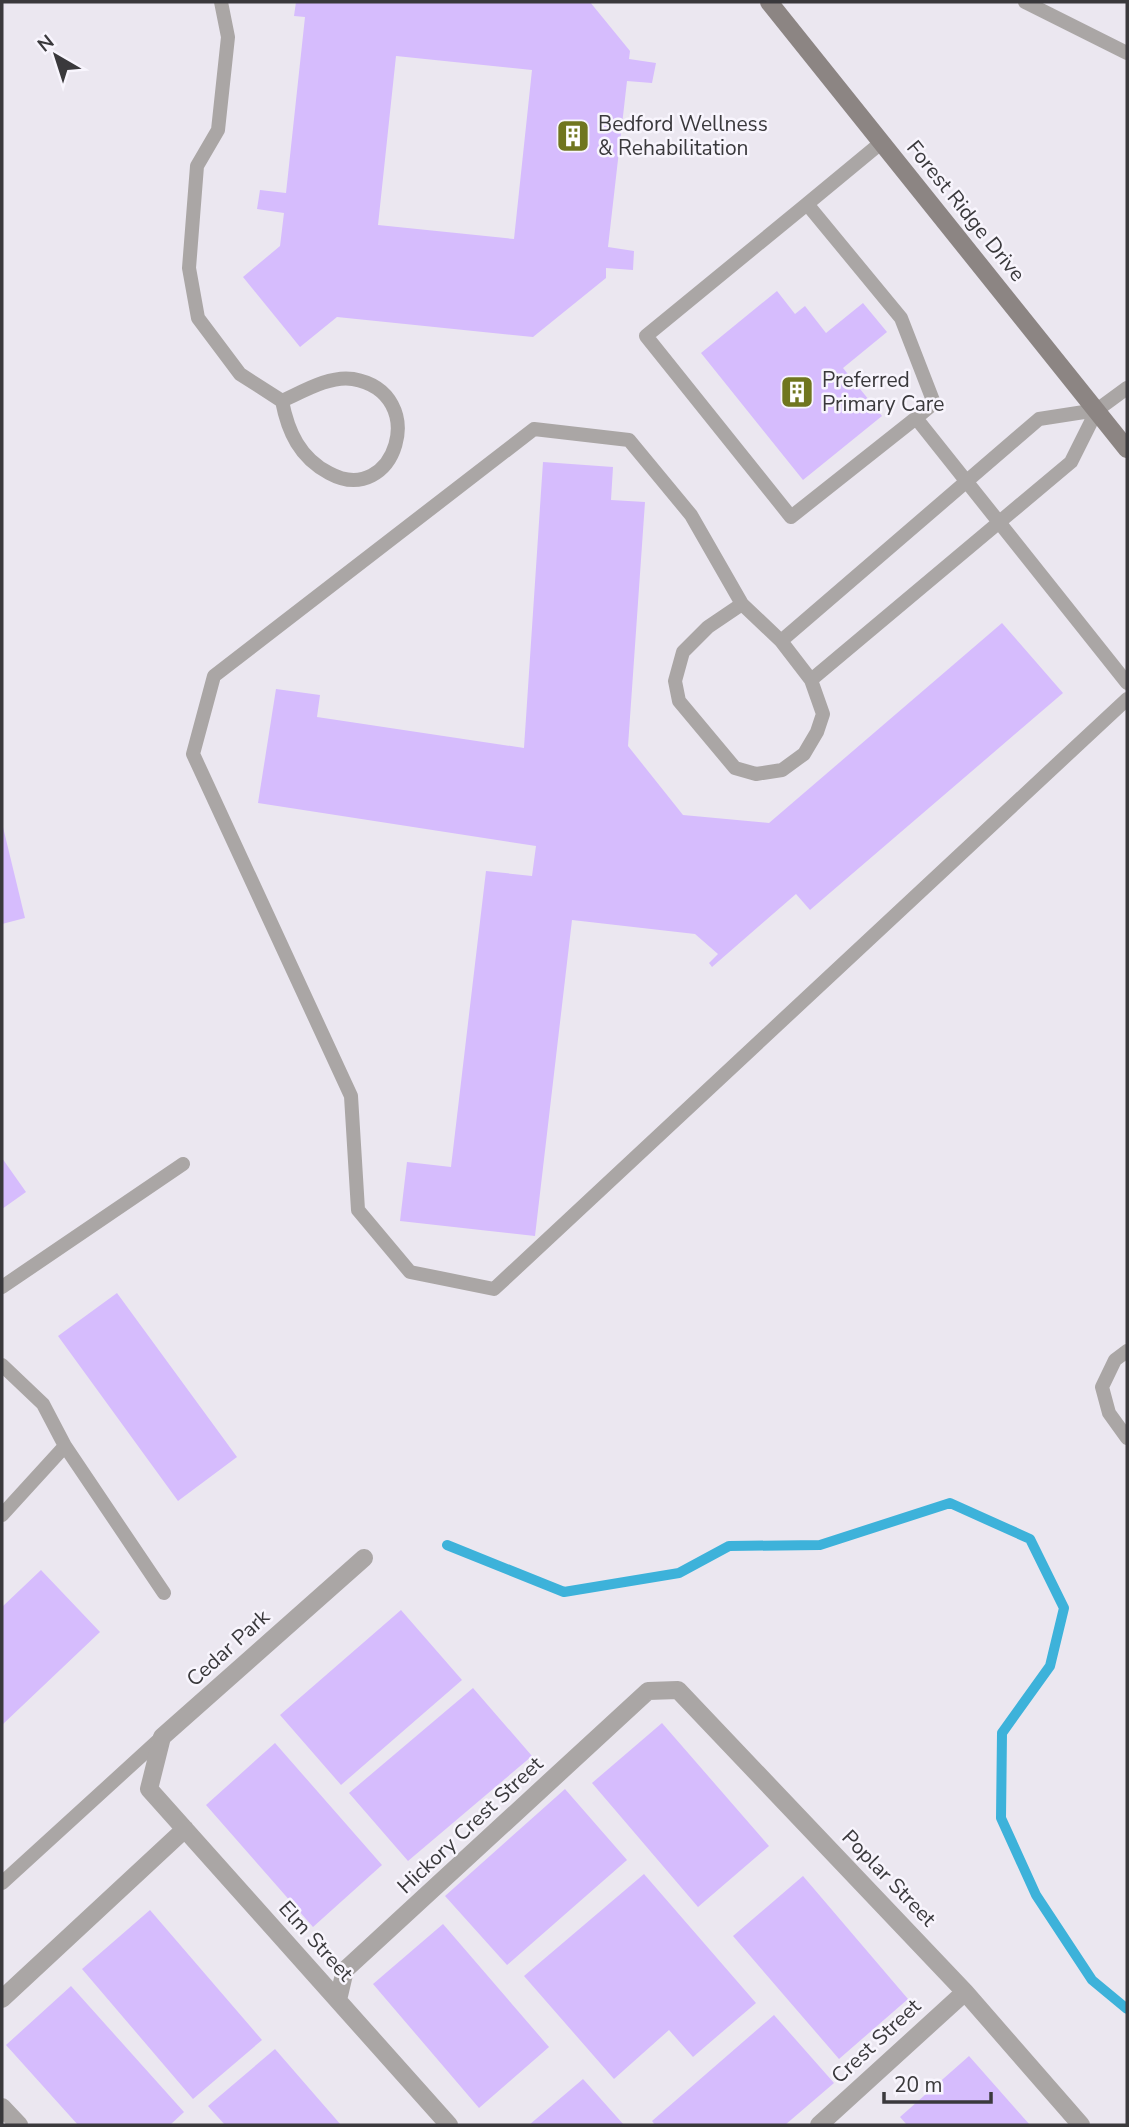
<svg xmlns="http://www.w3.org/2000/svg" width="1129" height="2127" font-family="'Nunito Sans',sans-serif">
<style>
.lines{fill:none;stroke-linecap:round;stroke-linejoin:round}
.stream{stroke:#3db2da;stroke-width:10}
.building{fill:#d6bcfd;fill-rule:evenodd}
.service{stroke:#aaa6a5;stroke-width:14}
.minor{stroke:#aaa6a5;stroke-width:18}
.secondary{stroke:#8c8583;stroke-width:18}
.labels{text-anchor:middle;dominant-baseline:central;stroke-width:5;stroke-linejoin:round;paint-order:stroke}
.poi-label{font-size:21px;fill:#3a393c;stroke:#f8f5fd;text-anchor:start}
.street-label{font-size:21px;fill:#3a393c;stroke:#f8f5fd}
</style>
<rect width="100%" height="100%" fill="#ebe7f0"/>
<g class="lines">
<path class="stream" d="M447,1545L564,1592L679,1573L729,1546L820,1545L950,1503L1030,1539L1064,1608L1050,1666L1002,1733L1001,1818L1036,1895L1092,1980L1127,2009"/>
</g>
<path class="building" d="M296,2H590L630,51L629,59L656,63L652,83L627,81L608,247L634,251L633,270L606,268V278L533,337L337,317L300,347L243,277L280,246L284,213L257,209L260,190L286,193L305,17L294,16ZM396,56L532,70L514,239L378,225Z
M777,291L795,314L805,306L826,333L863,303L887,332L843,368L882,416L803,480L701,353Z
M543,462L613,467L611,500L645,502L628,746L683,815L769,823L1002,623L1063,693L810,910L796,894L712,967L709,963L718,954L695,934L572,920L535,1236L400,1221L407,1162L451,1167L486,871L532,876L536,846L258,803L276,689L320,695L317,717L524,748Z
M2,823L25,918L2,924Z
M2,1158L26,1192L2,1209Z
M117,1293L237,1457L178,1501L58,1336Z
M41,1570L100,1632L2,1725V1607Z
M401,1610L462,1680L341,1785L280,1715Z
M473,1688L532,1756L408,1861L349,1793Z
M662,1723L769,1846L698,1907L592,1783Z
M275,1743L382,1865L313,1927L206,1805Z
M565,1789L627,1860L507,1965L445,1896Z
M644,1874L756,2003L693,2057L669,2030L614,2079L524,1976Z
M803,1876L908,1999L839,2059L733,1936Z
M150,1910L262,2040L193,2099L82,1969Z
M443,1924L549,2047L479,2108L373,1984Z
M71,1986L184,2112L170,2125H78L6,2045Z
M774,2015L834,2083L785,2125H655L652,2121Z
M275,2049L341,2125H225L208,2106Z
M969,2056L1030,2125H907L900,2117Z
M583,2079L624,2125H529Z"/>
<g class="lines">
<path class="service" d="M221,2L228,37L218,130L197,166L189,268L198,318L240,374L282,401C288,432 300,458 329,473C395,509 432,393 353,379C330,375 302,392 282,401
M1025,2L1127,53
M807,204L882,142
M916,418L934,403L901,318L807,204L646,336L791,517L916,418L1127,683
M742,604L708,627L683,652L675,681L679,701L735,768L756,774L782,770L804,754L817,732L823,714L811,680L781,641L742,604L691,515L629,440L534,429L214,676L193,754L351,1096L358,1210L410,1272L494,1289L1127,699
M781,641L1039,419L1097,410
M811,680L1071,462L1097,410L1127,388
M2,1287L183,1164
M1127,1351L1115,1360L1102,1387L1109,1413L1127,1438
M2,1365L43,1404L65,1446L164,1593
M2,1515L65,1446
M2,1883L162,1737"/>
<path class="minor" d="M364,1558L162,1737L149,1789L449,2125
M2,1999L185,1829
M338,2000L345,1970L648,1691L678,1690L965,1992L1081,2125
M2,2107L19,2125
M819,2125L965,1992"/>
<path class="secondary" d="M769,2L1127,449"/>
</g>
<defs>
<symbol id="building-square" viewBox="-11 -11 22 22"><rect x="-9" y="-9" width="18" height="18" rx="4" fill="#70761f" stroke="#f8f5fd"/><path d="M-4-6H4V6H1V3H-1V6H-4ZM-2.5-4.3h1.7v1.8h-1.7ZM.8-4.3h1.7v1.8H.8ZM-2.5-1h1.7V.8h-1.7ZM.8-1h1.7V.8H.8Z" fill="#fff"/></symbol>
</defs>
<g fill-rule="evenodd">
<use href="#building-square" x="554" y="117" width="38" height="38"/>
<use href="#building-square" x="778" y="373" width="38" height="38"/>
</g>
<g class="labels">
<g class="poi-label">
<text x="598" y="124">Bedford Wellness<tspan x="598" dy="24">&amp; Rehabilitation</tspan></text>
<text x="822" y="380">Preferred<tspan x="822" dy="24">Primary Care</tspan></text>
</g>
<g class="street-label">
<text transform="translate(966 211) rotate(51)">Forest Ridge Drive</text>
<text transform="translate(228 1648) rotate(-42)">Cedar Park</text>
<text transform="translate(470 1825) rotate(-43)">Hickory Crest Street</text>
<text transform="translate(889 1878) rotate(46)">Poplar Street</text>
<text transform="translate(316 1941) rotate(48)">Elm Street</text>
<text transform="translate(876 2041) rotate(-43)">Crest Street</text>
</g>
</g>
<rect width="1129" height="2127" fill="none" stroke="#3a393c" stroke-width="7"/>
<g transform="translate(56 56) rotate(321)" stroke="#f8f5fd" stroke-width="5" paint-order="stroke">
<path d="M0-5L12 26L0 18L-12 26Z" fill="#3a393c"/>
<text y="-10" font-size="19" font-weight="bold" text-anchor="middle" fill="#3a393c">N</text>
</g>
<path d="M884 2092v10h107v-10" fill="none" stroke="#3a393c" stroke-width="3.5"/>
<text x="894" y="2092" font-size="21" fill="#3a393c" stroke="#f8f5fd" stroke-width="5" paint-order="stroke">20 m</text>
</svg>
